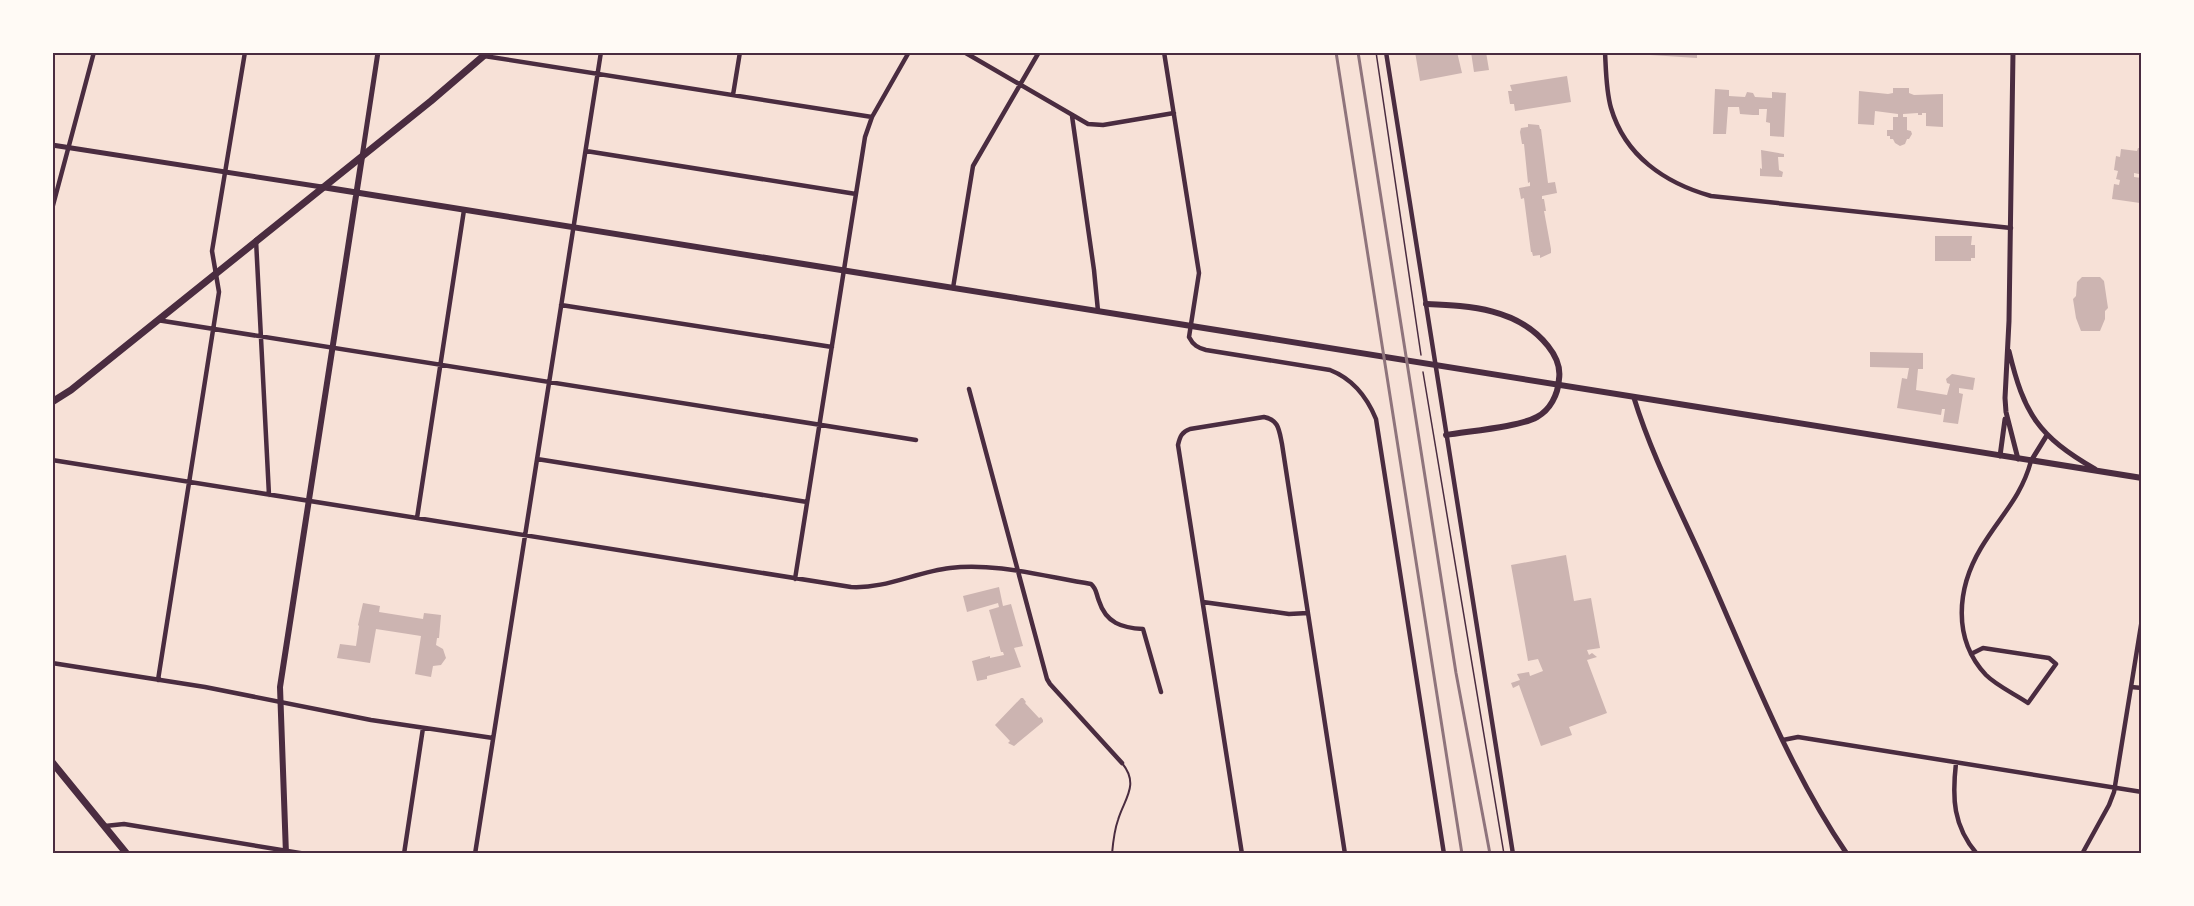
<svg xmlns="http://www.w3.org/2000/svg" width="2194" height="906" font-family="'Source Serif 4',serif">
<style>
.building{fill:#ccb4b1}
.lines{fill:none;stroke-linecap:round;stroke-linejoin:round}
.path{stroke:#4a2c40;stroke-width:1.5}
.service{stroke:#4a2c40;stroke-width:2}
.minor{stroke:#4a2c40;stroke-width:4.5}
.tertiary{stroke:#4a2c40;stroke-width:5}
.secondary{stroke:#4a2c40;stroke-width:6}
.primary{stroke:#4a2c40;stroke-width:7}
.rail{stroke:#8f747c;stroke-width:3}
.neatline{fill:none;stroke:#4a2c40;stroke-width:2}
</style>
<rect width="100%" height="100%" fill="#f7e1d7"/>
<path class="building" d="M1415,52H1437V55L1457,52L1462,73L1420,81Z
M1471,52H1486L1489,70L1474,72Z
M1635,52H1697V58L1635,54Z
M1567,76L1571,102L1515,111L1514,104H1510L1508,91H1512L1510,85Z
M1893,88H1909V93L1914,95L1943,94V127L1926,126V113H1922V115H1918V113L1903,114V117H1907V130L1911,131L1912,134L1909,139H1907L1905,144L1900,146L1895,143L1893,139H1890V136H1887V130H1893V117H1898V114L1875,111L1874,125L1858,124L1859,91L1888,94L1893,93Z
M1715,89L1729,90V96L1745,97L1747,92L1753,93L1755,97L1772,98V92L1786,93L1784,137L1770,136V123L1766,122L1767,109H1759V115H1753L1740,114L1739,107H1728L1726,134H1713Z
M1528,124L1539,125L1540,129H1541L1548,183L1555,182L1557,193L1542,196V199H1544L1546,211H1544L1551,249V253L1540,258V255L1533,256L1532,252H1531L1524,198L1521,199L1519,188L1530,186V182L1528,183L1524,144H1522L1520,132L1521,128L1528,127Z
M2138,148H2142V160L2139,174L2134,173V177L2142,178V199L2140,203L2112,199L2114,184L2119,185L2120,180L2116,179L2118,171L2114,170L2116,156L2120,157L2121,149L2137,151Z
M1761,150L1784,154V157H1778L1779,170L1783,172L1782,177L1760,176V168L1762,169Z
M1935,236H1972L1971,245H1975V258H1971V261H1935Z
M2082,277H2100L2104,281L2108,308L2105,311V319L2100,331H2081L2076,318L2073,299L2076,296L2077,282Z
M1870,352L1923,353V369H1918L1916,390L1947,395L1950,384L1947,383L1946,379L1952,374L1975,378L1973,390L1959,388V393L1963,394L1958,424L1943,422L1945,409H1942L1941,415L1897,408L1902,378L1907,379L1909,368L1870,367Z
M1566,555L1574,601L1591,598L1600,648L1587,650L1589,655L1592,653L1597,657L1587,660L1607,713L1569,727L1572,735L1541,746L1519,685L1513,688L1511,683L1520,680L1517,674L1529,672L1530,676L1543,671L1538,659L1528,661L1511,565Z
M999,587L1003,606L1011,604L1023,646L1014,648L1021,667L987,676V679L977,681L972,661L990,656V658L1004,655L1003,652H1001L989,610L999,607L998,603L967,612L963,596Z
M363,603L380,606L379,612L423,619L424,613L441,615L439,638H437L436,645L443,649L446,658L441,665L433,666L431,677L415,674L421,636L376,629L370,663L337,658L340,644L356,646L359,626L358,625Z
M1021,698H1023L1026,702L1025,703L1039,718L1041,717L1043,720V722L1014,746L1008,743L1010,741L995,725Z"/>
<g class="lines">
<path class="path" d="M1376,52L1421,355
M1423,372L1504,854"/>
<path class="service" d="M1112,854C1113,843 1114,831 1118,820C1124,799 1140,785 1122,763"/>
<path class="minor" d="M964,52L1088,124L1103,125L1174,113
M1164,52L1199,273L1189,337C1193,345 1198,348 1206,350L1330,370C1353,379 1367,397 1376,419L1444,854
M1386,52L1513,854
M1605,52C1606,70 1606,91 1611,108C1625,156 1665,183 1711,196L2011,228
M484,56L872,117
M733,95L740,52
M1072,116L1094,270L1098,311
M586,151L856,194
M52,209L94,52
M256,240L269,495
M953,288L973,166L1039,52
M561,305L832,347
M157,320L916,440
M969,389L1047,679L1050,684L1122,763
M537,459L807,502
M52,460L851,587C885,589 916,572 950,568C994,562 1046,577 1091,584C1097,589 1096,594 1099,601C1106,623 1122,628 1143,629L1161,692
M417,518L464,210
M795,579L865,137L872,117L909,52
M1203,602L1289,614L1308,613
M1971,654L1983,648L2049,658L2056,664L2028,703C2015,694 1997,686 1986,675C1952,639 1957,588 1981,548C2000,516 2021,498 2031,461
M52,663L205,687L371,720L493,738
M158,680L219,292L212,251L245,52
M2131,687L2142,688
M1783,740L1798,737L2142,792
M1956,763C1952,798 1953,826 1977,854
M105,826L124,824L306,854
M404,854L423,728
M475,854L601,52
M1242,854L1178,445C1180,436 1182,432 1190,429L1264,417C1279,420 1279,430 1282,444L1345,854
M2082,854L2109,805L2114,792L2142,619"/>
<path class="tertiary" d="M2013,52L2009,321L2005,398L2006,412L2018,459
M52,145L322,187
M362,157L378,52
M2009,351C2024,414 2038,436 2095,469
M1634,398C1653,460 1685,519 1711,579C1752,672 1789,769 1847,854
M2000,456L2005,419
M2031,461L2047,435"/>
<path class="secondary" d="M322,187L2142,478
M1426,304C1470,306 1518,308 1548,346C1556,356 1561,366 1559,379C1558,395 1550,410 1537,417C1519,427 1469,431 1446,435
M286,854L280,687L362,157"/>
<path class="primary" d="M52,402L71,390L431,101L488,52
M52,762L127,854"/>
<path class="rail" d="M1336,52L1462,854
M1358,52L1456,673L1490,854"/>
</g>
<rect width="2194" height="906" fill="none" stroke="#fffaf5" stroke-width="108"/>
<rect x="54" y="54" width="2086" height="798" class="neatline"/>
</svg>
